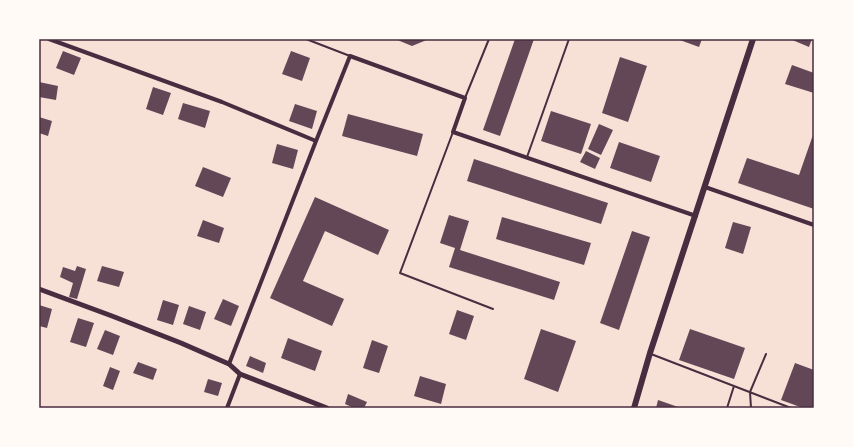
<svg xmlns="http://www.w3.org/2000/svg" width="853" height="447" font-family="'IBM Plex Sans',sans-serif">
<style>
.building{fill:#644757}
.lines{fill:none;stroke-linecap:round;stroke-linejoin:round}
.service{stroke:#4a2c40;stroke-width:2}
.minor{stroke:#4a2c40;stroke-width:4}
.tertiary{stroke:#4a2c40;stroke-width:5}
.primary{stroke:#4a2c40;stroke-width:6}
.neatline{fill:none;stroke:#4a2c40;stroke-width:1.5}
</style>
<rect width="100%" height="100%" fill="#f7e1d7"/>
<path class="building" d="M395,39H429L412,46Z
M515,39H534L500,136L483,130Z
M677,39H702L699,47Z
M790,39H812L809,47Z
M63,51L81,58L74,75L56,68Z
M291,51L310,58L302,81L282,74Z
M620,57L647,66L628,122L602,113Z
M792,65L814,73V93L785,84Z
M39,82L58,86L56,100L39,97Z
M153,87L171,93L163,115L146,109Z
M183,103L210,111L205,128L178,119Z
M295,104L317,111L312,129L289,121Z
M551,111L591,124L581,154L541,141Z
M348,114L423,134L417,156L342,136Z
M39,117L52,121L48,136L39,133Z
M599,124L613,130L601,155L588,149Z
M814,132V209L738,183L747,158L799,175Z
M619,142L660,156L651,182L610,168Z
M277,144L298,150L293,169L272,163Z
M586,151L600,158L595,169L580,162Z
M474,159L608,203L601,224L467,181Z
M203,167L231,178L223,197L195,186Z
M315,197L389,230L378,255L325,231L303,281L344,299L332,326L270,298Z
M449,215L469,221L460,250L560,282L554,300L449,267L455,248L440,243Z
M502,217L591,243L584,265L496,239Z
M203,220L224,228L219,243L197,236Z
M733,222L751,227L743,254L725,248Z
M632,231L650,237L619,330L600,323Z
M77,266L86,269L77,299L69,297L73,283L60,277L63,267L75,271Z
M102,266L124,272L119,287L97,281Z
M223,299L239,306L231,326L214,319Z
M163,300L179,305L173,325L157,320Z
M39,305L52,309L47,328L39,326Z
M189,306L206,312L200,330L183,324Z
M457,310L474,316L466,340L449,334Z
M78,318L94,323L86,347L70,342Z
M541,329L576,341L558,392L524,379Z
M690,329L745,348L734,379L679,360Z
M105,330L120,336L113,355L97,349Z
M288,338L322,351L315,371L281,358Z
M372,340L388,346L379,373L363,368Z
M250,356L266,363L263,373L246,366Z
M138,362L157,369L153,380L133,373Z
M795,363L814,370V408H803L781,400Z
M110,367L120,371L113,390L103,386Z
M420,376L446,384L441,404L414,396Z
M208,379L222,383L218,396L204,392Z
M348,394L367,402L364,408H354L345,404Z
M658,400L681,408H656Z"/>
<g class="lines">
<path class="service" d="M306,39L350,56
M465,98L489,39
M453,132L400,273L493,309
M527,157L569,39
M651,354L791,408
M727,408L734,386
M751,408L750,392L766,354"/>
<path class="minor" d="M49,39L222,102L316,141
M705,187L814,225
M229,364L316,141L350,56L465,98L453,132L696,216
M227,408L240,374"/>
<path class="tertiary" d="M39,289L112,316L181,343L229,364L240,374L327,408"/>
<path class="primary" d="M634,408L650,353L753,39"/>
</g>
<rect width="853" height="447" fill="none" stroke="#fffaf5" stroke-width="80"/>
<rect x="40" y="40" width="773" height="367" class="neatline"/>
</svg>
